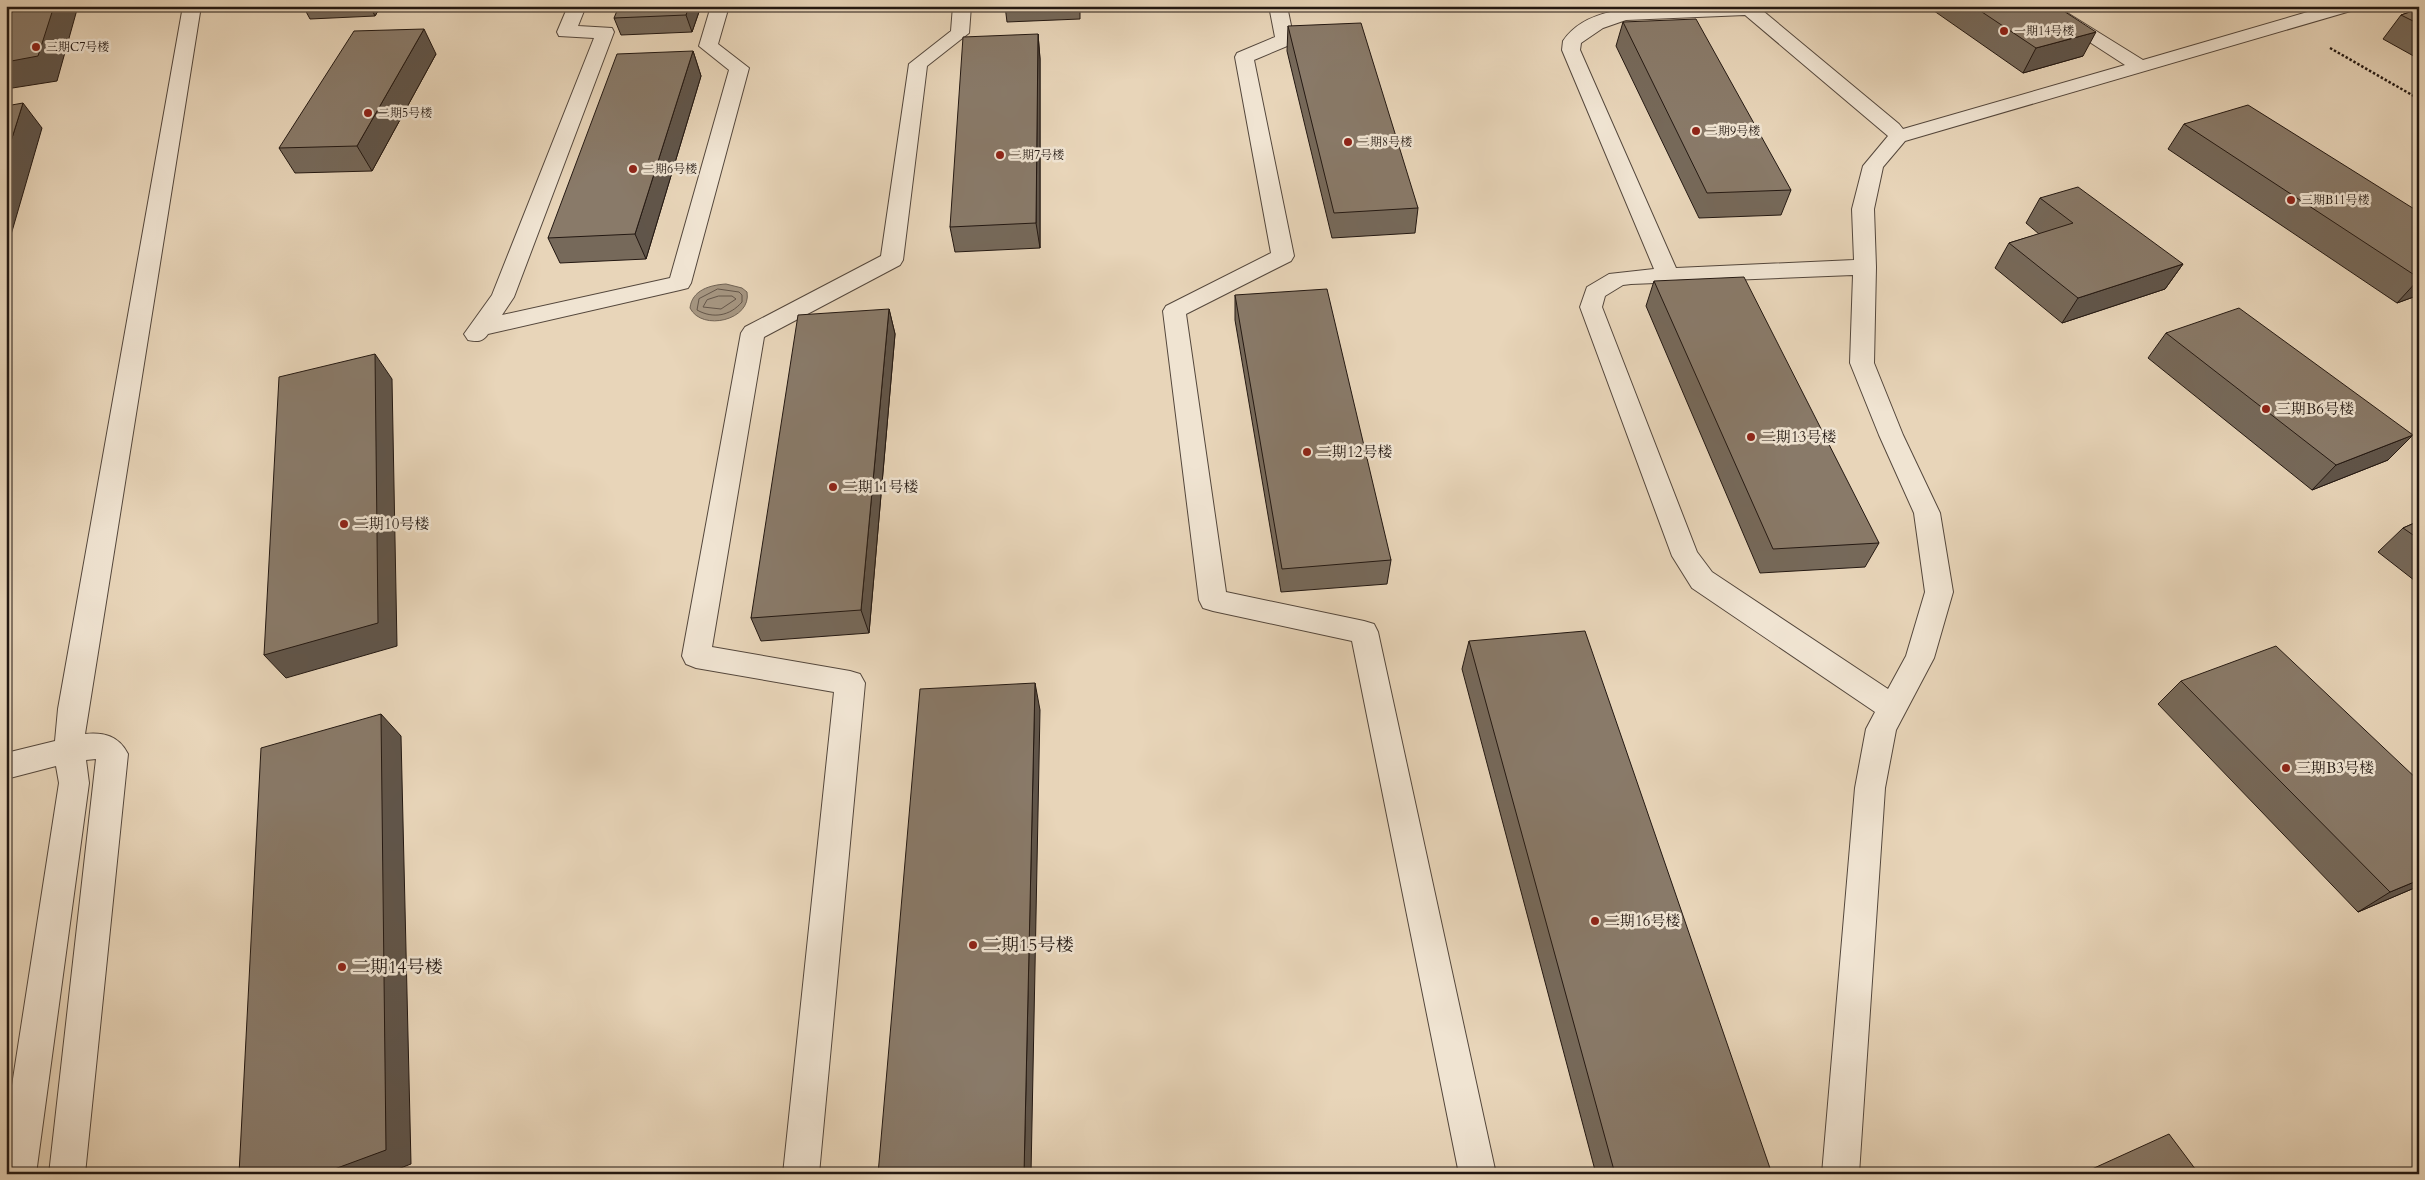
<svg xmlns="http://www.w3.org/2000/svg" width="2425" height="1180" font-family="Cardo,'Noto Serif SC',serif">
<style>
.water{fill:#a59580;stroke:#716354}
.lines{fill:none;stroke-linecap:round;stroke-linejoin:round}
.shore{stroke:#645649;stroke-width:1}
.minor-casing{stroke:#54473c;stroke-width:2}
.path{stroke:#231812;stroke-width:2.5;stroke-dasharray:2.5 2;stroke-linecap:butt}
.minor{fill:#f0e4d2;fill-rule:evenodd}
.wall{fill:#76695a;stroke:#231812}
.shaded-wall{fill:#60554a;stroke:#231812}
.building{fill:#897a69;stroke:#231812}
.poi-dot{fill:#8f2418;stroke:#f0e4d2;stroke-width:2}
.labels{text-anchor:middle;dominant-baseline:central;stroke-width:5;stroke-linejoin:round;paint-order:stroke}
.far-poi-label{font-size:12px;fill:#231812;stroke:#f0e4d2;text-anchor:start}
.poi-label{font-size:15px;fill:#231812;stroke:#f0e4d2;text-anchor:start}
.near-poi-label{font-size:18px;fill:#231812;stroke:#f0e4d2;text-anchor:start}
</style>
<rect width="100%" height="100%" fill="#e8d5b9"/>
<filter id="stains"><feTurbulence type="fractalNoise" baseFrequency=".004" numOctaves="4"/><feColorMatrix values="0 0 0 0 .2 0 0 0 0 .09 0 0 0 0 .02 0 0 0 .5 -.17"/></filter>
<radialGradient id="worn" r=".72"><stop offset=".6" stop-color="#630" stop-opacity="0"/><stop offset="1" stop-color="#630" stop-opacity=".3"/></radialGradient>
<path class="water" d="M726,284L742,288L747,292C752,320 702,332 690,308C692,290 710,285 726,284Z"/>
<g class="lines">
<path class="shore" d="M718,289L739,292L742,295V302C730,316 713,319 697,310L699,299Z
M719,296H732L736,299L721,309L703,307L707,300Z"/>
<defs>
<path id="minor" d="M183,6H201L85,734C104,732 119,736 128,754L85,1174H49L96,759L86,760L89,783L36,1174H6V1124L59,783L56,766L6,779V753L55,741L58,709Z
M568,6H586L578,26L612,28L614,32L514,297L502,315L670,278L729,70L699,46L711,6H729L718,44L749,68L691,283L688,288L680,290L488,334C483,342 477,342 468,340L464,334L492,295L594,38L559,36L557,32Z
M953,6H971L969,33L927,66L903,260L900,265L764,337L712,647L850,671L860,674L865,683L819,1174H783L834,692L696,668L686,664L682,656L741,333L745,327L881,256L909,64L951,31Z
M1269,6H1287L1294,40L1292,44L1254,60L1294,256L1291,261L1186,314L1226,592L1364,621L1374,624L1378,632L1496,1174H1459L1352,641L1213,611L1203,608L1199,600L1163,311L1166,306L1271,253L1235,57L1237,53L1275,37Z
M1694,6H1757L1899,124L1903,129L2125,65L2034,6H2056L2143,60L2328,6H2357L2354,10L1905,141L1883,167L1874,209L1876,267L1874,363L1903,435L1940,513L1953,592L1934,658L1896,730L1885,788L1859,1174H1822L1855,788L1866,729L1875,712L1692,588L1672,556L1580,307L1587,287L1609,274L1654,269L1562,50L1563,41C1589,2 1653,8 1694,6ZM1745,15L1888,136L1863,166L1852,209L1854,260L1676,268L1580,50L1581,43L1603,28L1626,20ZM1853,275L1850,363L1879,435L1914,513L1925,592L1906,656L1888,689L1712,572L1697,552L1602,307L1605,296L1623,285L1631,284Z"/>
</defs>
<use href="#minor" class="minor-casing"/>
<path class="path" d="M2330,48L2419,99"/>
<use href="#minor" class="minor"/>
</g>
<path class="wall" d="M303,6H381L375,16L310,19Z
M701,6L692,32L621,35L614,18Z
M1005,6H1080V19L1007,22Z
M1319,6H1376L1320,8Z
M1927,6H2056L2083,56L2023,73Z
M2419,9V59L2383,39L2401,15Z
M1623,22L1791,190L1781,215L1699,218L1616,46Z
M1288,26L1418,208L1415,233L1332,238L1287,51Z
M1038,34L1040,59V248L955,252L950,227Z
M693,51L701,76L646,259L560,263L548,238Z
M436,54L372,171L295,173L279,148Z
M2184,124L2419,212V295L2397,303L2168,149Z
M2040,198L2183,264L2165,289L2062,323L1995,268L2009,243L2039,234L2026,223Z
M1654,281L1879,543L1865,567L1760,573L1646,306Z
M1235,295L1391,560L1387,584L1281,592L1235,320Z
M889,309L895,334L869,633L761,641L751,618Z
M2166,333L2413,435L2388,460L2312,490L2148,358Z
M2419,521V584L2378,552L2403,528Z
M1469,641L1772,1174H1596L1462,669Z
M2181,681L2419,886L2358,912L2158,704Z"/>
<path class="shaded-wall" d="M54,6H78L57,81L6,89V62Z
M370,6H381L375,16Z
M689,6H701L692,32L686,15Z
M424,29L436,54L372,171L357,146Z
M2096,32L2083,56L2023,73L2036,48Z
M1038,34L1040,59V248L1036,223Z
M693,51L701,76L646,259L635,234Z
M23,103L42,128L6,252V157Z
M2183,264L2165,289L2062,323L2078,298Z
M2419,279V295L2397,303Z
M889,309L895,334L869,633L861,610Z
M375,354L392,379L397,646L286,678L264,655Z
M2413,435L2388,460L2312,490L2336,465Z
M1035,683L1040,710L1031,1174H1024Z
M381,714L401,736L411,1164L385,1174H321Z
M2419,880V886L2358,912L2390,892Z"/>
<path class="building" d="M6,6H54L38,56L6,62Z
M619,6H689L686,15L614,18Z
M1973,6H2056L2096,32L2036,48Z
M2419,9V24L2401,15Z
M1696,19L1791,190L1707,193L1623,22Z
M1361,23L1418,208L1334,213L1288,26Z
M424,29L357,146L279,148L354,31Z
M1038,34L1036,223L950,227L963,37Z
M693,51L635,234L548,238L617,54Z
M23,103L6,157V106Z
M2248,105L2419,212V278L2184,124Z
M2078,187L2183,264L2078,298L2009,243L2073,223L2040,198Z
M1744,277L1879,543L1773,549L1654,281Z
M1327,289L1391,560L1282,569L1235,295Z
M2239,308L2413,435L2336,465L2166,333Z
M889,309L861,610L751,618L798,315Z
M375,354L378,623L264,655L279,377Z
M2419,521V539L2403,528Z
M1585,631L1772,1174H1615L1469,641Z
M2276,646L2419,781V880L2390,892L2181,681Z
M1035,683L1024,1174H878L920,689Z
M381,714L386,1150L321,1174H239L261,748Z
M2169,1134L2199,1174H2081Z"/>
<g class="poi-dot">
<circle cx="2004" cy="31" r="5"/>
<circle cx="36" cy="47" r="5"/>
<circle cx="368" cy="113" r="5"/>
<circle cx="1696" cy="131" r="5"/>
<circle cx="1348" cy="142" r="5"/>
<circle cx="1000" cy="155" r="5"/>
<circle cx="633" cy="169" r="5"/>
<circle cx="2291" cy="200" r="5"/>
<circle cx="2266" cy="409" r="5"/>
<circle cx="1751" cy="437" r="5"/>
<circle cx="1307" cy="452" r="5"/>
<circle cx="833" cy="487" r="5"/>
<circle cx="344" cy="524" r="5"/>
<circle cx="2286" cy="768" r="5"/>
<circle cx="1595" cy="921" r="5"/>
<circle cx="973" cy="945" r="5"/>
<circle cx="342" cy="967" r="5"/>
</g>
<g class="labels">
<g class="far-poi-label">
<text x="2014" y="31">一期14号楼</text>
<text x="46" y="47">三期C7号楼</text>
<text x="378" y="113">二期5号楼</text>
<text x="1706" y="131">二期9号楼</text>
<text x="1358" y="142">二期8号楼</text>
<text x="1010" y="155">二期7号楼</text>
<text x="643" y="169">二期6号楼</text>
<text x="2301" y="200">三期B11号楼</text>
</g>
<g class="poi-label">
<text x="2276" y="409">三期B6号楼</text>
<text x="1761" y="437">二期13号楼</text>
<text x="1317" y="452">二期12号楼</text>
<text x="843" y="487">二期11号楼</text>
<text x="354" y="524">二期10号楼</text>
<text x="2296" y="768">三期B3号楼</text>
<text x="1605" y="921">二期16号楼</text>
</g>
<g class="near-poi-label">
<text x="983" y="945">二期15号楼</text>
<text x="352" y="967">二期14号楼</text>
</g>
</g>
<rect width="2425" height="1180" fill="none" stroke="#e8d5b9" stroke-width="25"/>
<rect x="8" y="8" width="2410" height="1165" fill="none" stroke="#231812" stroke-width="2.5"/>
<rect x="12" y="12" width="2400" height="1155" fill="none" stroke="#231812"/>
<rect width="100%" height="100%" filter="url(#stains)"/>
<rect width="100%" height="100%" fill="url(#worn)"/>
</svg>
